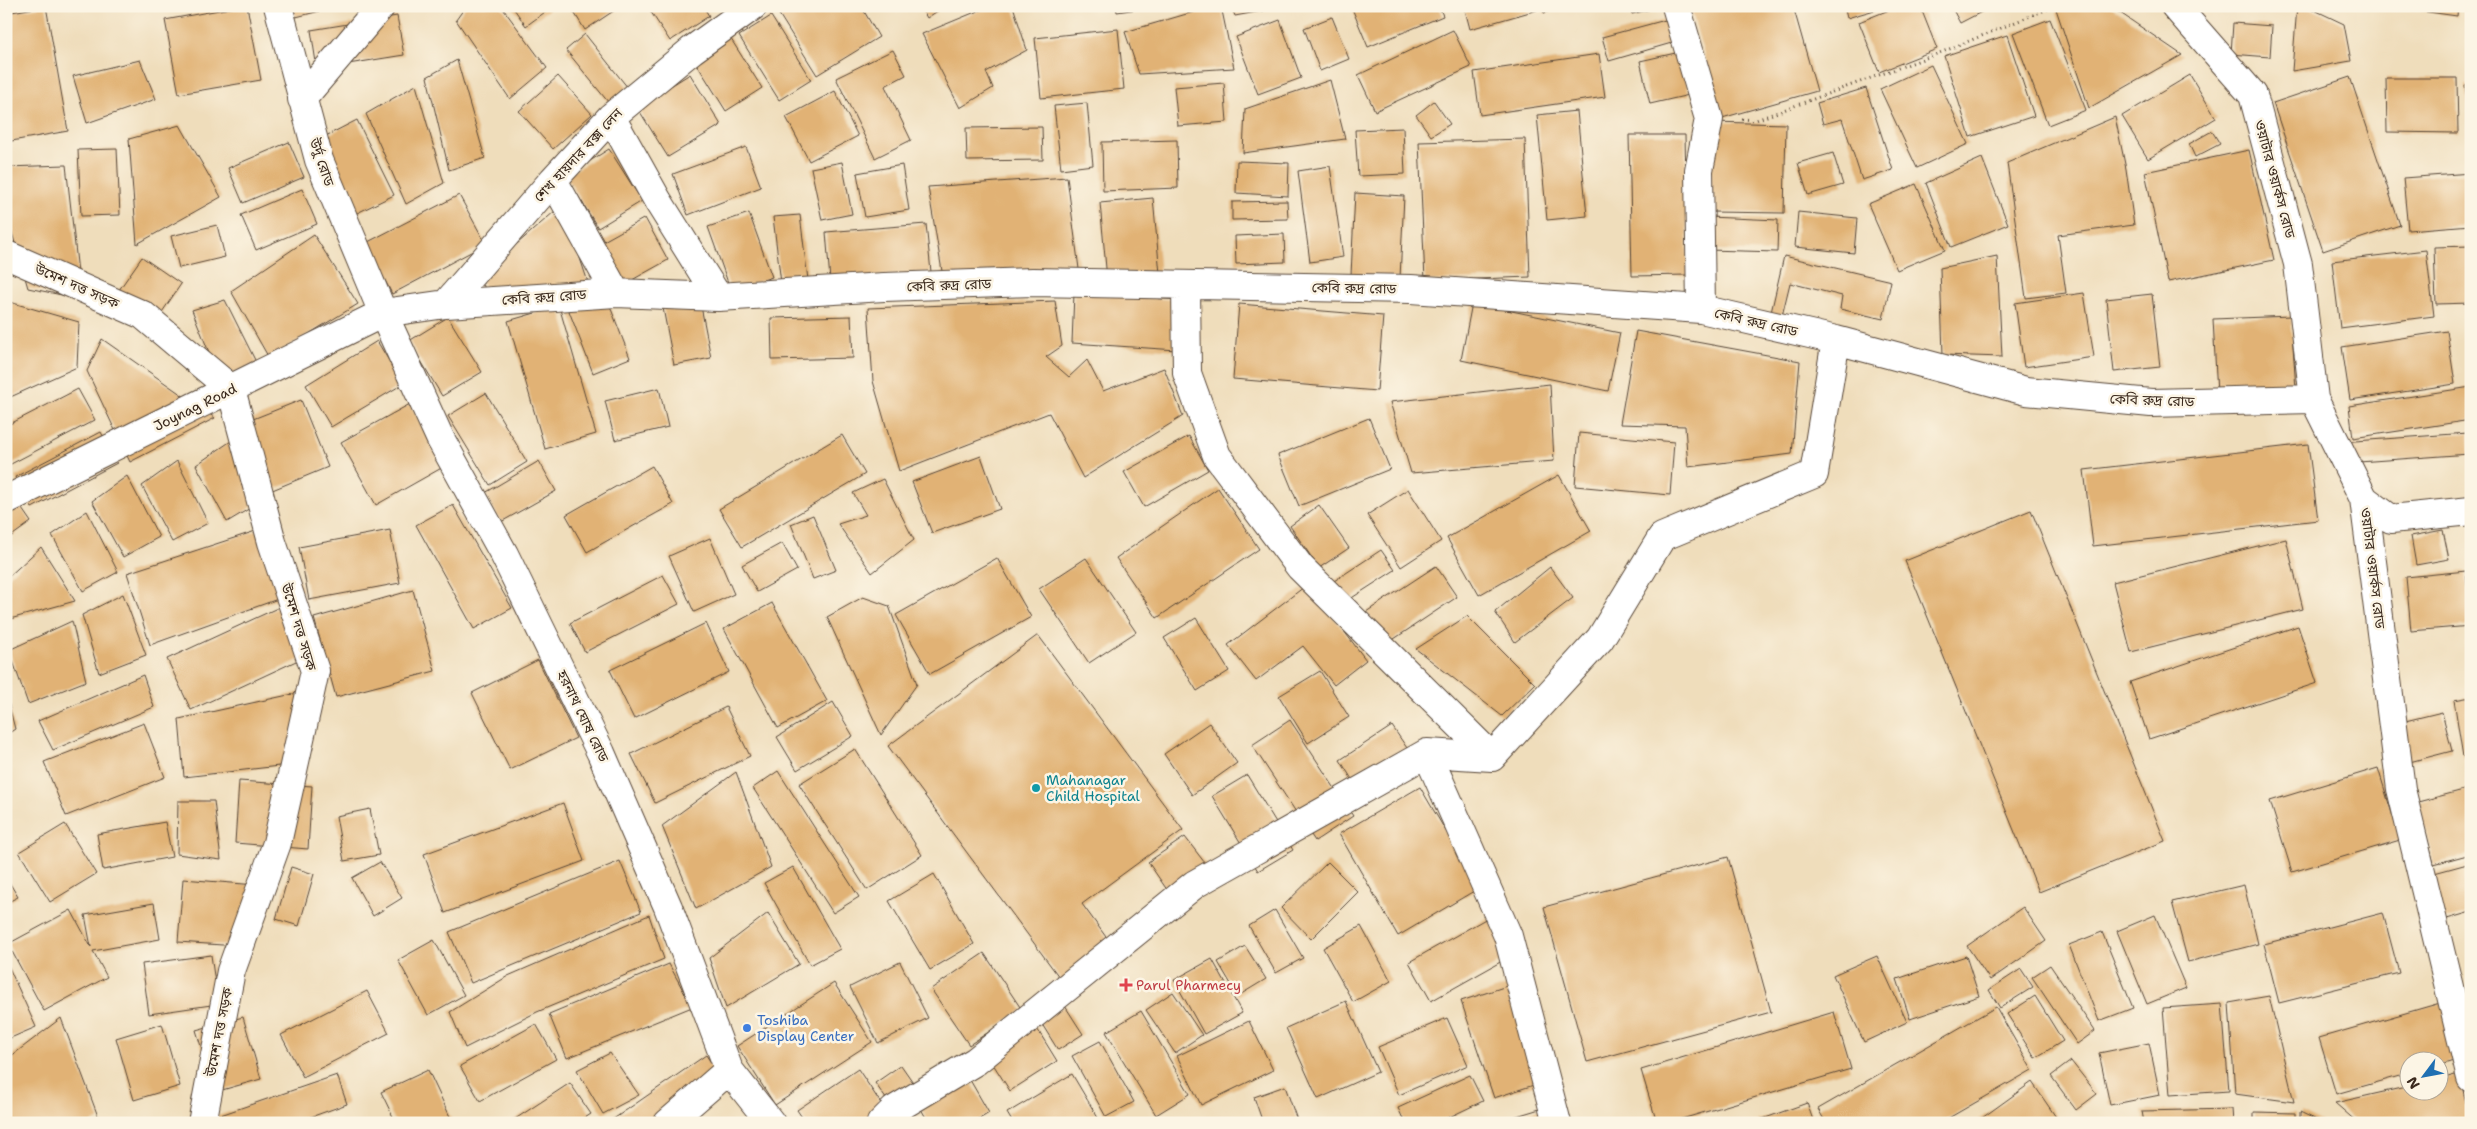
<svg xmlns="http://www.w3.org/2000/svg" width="2477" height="1129" font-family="'Shantell Sans','Noto Sans Bengali',sans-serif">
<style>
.building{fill:#e1b275}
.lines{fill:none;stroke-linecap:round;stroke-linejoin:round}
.minor-casing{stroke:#564536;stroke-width:30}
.path{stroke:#564536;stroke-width:3;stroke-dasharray:1 4;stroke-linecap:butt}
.minor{stroke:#fff;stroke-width:28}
.culture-dot{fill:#0f9aa8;stroke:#fcf5e5;stroke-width:2}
.health-dot{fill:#e0444e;stroke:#fcf5e5;stroke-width:2}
.shop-dot{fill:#3f7fe0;stroke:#fcf5e5;stroke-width:2}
.labels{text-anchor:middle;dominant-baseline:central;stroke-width:5;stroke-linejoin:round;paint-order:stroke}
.street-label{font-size:14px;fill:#3b2a1e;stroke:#fcf5e5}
.culture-label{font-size:14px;fill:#0d838f;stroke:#fcf5e5;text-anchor:start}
.health-label{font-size:14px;fill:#be3a42;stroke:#fcf5e5;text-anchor:start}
.shop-label{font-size:14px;fill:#366cbe;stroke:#fcf5e5;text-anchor:start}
</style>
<rect width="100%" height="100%" fill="#fcf5e5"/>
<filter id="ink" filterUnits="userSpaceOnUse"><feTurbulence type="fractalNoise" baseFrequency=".02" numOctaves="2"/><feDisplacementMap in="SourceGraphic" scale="10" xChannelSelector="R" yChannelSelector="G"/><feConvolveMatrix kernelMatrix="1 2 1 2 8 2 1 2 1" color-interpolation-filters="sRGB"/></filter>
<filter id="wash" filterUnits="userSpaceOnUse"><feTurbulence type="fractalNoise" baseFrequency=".0096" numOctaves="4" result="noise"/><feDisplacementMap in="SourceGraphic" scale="20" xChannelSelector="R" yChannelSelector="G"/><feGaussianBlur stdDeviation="1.12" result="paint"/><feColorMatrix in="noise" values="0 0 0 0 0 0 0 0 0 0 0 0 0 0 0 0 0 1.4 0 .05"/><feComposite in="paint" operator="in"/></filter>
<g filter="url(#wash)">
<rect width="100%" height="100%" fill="#efddbb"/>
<g id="blocks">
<path class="building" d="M46,6L68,131L6,142V13Z
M241,6H247L261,80L179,94L165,20Z
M293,6H336V7L296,17Z
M466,6H501L547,68L510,99L456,20Z
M512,6H551L552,7L526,26Z
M570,6H621L585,30Z
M647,6H703L709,16L670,41Z
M784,6H861L879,37L817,75L777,11Z
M920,6H945L927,18Z
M990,6H1013L1027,50L986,72L993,88L960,108L922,34Z
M1116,6H1151V7L1117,12Z
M1214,6H1221L1234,68L1139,74L1125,32Z
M1231,6H1283V7L1235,16Z
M1351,6H1439L1443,16L1368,47Z
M1464,6H1536L1537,10L1470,29Z
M1542,6H1562V7L1544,13Z
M1630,6H1658L1659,7L1632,14Z
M1690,6H1793L1817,91L1722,118Z
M1844,6H1885V7L1847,18Z
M1899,6H1920L1937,49L1879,72L1859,22Z
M1951,6H1993L1960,23Z
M2066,6H2110L2182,55L2089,108L2056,9Z
M2297,6H2306L2344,24L2351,61L2292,71Z
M2385,6H2458L2457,16Z
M397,16L404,55L317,69L311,30Z
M771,16L811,80L779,100L739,36Z
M1332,17L1349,59L1320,71L1304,28Z
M1669,19L1675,42L1609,61L1602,37Z
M2050,19L2086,110L2048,125L2013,33Z
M1280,20L1301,78L1258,94L1236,37Z
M2233,23L2272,26L2270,57L2231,54Z
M1118,29L1124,89L1041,98L1035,38Z
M1453,30L1471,67L1375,111L1358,75Z
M585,34L628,88L609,103L566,50Z
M2007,35L2034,116L1970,137L1944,56Z
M729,36L762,88L726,111L693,58Z
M893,50L906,75L885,86L911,140L875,158L836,78Z
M1680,52L1689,95L1650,104L1640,61Z
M1599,54L1605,97L1480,115L1474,72Z
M140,60L156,99L87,123L73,76Z
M457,60L485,158L449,170L427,77Z
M1931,65L1968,144L1917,168L1880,89Z
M690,74L721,125L668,157L637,107Z
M2190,75L2216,118L2148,159L2122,116Z
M558,76L592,114L553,149L519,111Z
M2350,77L2400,225L2323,251L2273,103Z
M2386,78H2457L2458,133L2387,132Z
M1330,80L1345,139L1243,153L1245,109Z
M1224,83L1227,122L1178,126L1174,87Z
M2471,84V118H2470L2465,85Z
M416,85L444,183L406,204L366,114Z
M1866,88L1893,170L1862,180L1842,119L1823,124L1817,103Z
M835,91L858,136L809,161L786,117Z
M1434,101L1450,124L1431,136L1416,115Z
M1087,103L1093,165L1061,169L1054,106Z
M1577,111L1587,216L1547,220L1537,115Z
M2115,117L2126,169L2134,225L2058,235L2066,293L2026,298L2007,163Z
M357,120L394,195L355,214L318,140Z
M1712,122L1786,124L1784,213L1711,212Z
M180,125L221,197L137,244L129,139Z
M1042,127L1043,160L967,161L966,128Z
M1403,128L1405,174L1358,176L1355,130Z
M2212,131L2220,144L2195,157L2189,144Z
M1629,135H1685L1688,275L1632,276Z
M1525,139L1530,277L1425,281L1419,142Z
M1177,140L1178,188L1103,191L1102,142Z
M289,142L304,177L243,203L228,168Z
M746,147L761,187L688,215L673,174Z
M117,149L120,215L81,216L78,150Z
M609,149L642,201L598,228L566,176Z
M2249,150L2274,260L2168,282L2145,172Z
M1833,153L1843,185L1808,195L1798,163Z
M1982,158L2008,224L1951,247L1926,183Z
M1237,161L1289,163L1288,196L1236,193Z
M842,162L852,214L822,220L811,168Z
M66,165L81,299L28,288L6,212V167Z
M902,165L909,210L865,217L857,173Z
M1330,166L1343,257L1310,262L1298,171Z
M2471,173V225L2408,230L2403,178Z
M1067,177L1079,269L943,277L928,187Z
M1916,184L1945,250L1897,270L1868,204Z
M302,189L317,224L256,250L241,215Z
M1355,193L1404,196L1400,278L1351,275Z
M459,195L486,244L392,294L366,243Z
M1153,198L1160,274L1107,279L1100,203Z
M1287,201L1288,219L1232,220V202Z
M562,205L591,291L485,289L480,276Z
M1798,212L1857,218L1854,253L1795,247Z
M749,213L772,277L731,291L708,227Z
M800,215L808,280L781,283L773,217Z
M1708,217L1778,220L1777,252L1708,250Z
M645,218L668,260L623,285L600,243Z
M926,224L931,272L830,280L826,232Z
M217,225L225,257L179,268L171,236Z
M1284,234L1285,262L1236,264L1235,236Z
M314,235L358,304L269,358L231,291Z
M2471,246V303L2436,304L2434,247Z
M2426,250L2434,316L2340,328L2332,261Z
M1784,256L1891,281L1883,319L1840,309L1842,296L1790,283L1781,320L1770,317Z
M1997,256L2002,357L1943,355L1940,268Z
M142,257L181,284L152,327L112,300Z
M1074,293L1179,300L1177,350L1072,343Z
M2084,293L2094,357L2024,367L2015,303Z
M2152,294L2160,367L2114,372L2106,299Z
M606,296L630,358L593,373L569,311Z
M225,300L257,364L219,377L192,310Z
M6,301L79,322L77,367L6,399Z
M700,301L711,358L674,365L663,308Z
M1055,301L1062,346L1046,357L1069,377L1087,360L1103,391L1164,368L1183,416L1083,478L1049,413L899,471L873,381L868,308Z
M1472,303L1620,333L1608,391L1461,360Z
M1239,304L1383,316L1377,391L1233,379Z
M559,306L596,434L545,449L508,321Z
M851,316L853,358L772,360L771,318Z
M2291,316L2296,390L2217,394L2213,319Z
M448,317L482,372L442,396L409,341Z
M1636,331L1800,361L1792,454L1688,467L1685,426L1620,424Z
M2447,331L2455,384L2350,400L2342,347Z
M102,339L215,418L130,462L87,371Z
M377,341L403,384L331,427L306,385Z
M1550,384L1554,461L1411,473L1390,402Z
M2471,387V420L2353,438L2349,406Z
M659,388L668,427L615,440L605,401Z
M78,389L95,420L9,465L6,460V426Z
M486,393L527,462L490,485L448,416Z
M301,400L328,467L270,491L243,423Z
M410,404L445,466L376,505L341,442Z
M1369,418L1390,469L1299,506L1278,455Z
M101,432L117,463L32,508L15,477Z
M1579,433L1674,442L1670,495L1575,486Z
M2468,433L2469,454L2359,462L2341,442Z
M842,435L865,474L742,547L719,509Z
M1189,436L1208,470L1144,507L1124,472Z
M231,441L262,501L227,522L196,465Z
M2308,444L2318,520L2093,546L2084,470Z
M981,456L1000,509L932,533L912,482Z
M177,461L208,523L172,542L142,486Z
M539,461L556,491L501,522L485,493Z
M652,466L673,504L587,552L566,515Z
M1559,475L1591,531L1479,595L1447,538Z
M127,476L159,537L123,557L92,501Z
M883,479L914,540L872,573L838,524L866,515L853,493Z
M1218,488L1259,549L1157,618L1116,558Z
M1408,489L1441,541L1401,567L1367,515Z
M11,493L31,522L6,540V496Z
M453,505L512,608L474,629L416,525Z
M1319,505L1349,548L1319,568L1290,526Z
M2031,510L2165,841L2039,892L1905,561Z
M87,511L118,572L83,591L52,535Z
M813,515L836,570L813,579L791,524Z
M271,526L303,590L150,645L127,573Z
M390,530L400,583L309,600L299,547Z
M2443,530L2449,559L2416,565L2411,536Z
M710,538L734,594L694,612L669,556Z
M2286,539L2303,609L2131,652L2113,582Z
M782,543L797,570L757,592L742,565Z
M41,547L75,601L10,619L6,613V579Z
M1381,550L1395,570L1347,601L1334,581Z
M997,558L1031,617L930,674L896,615Z
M1086,558L1136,632L1089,663L1039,589Z
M1436,566L1457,597L1388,643L1366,612Z
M1550,567L1573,598L1515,642L1495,612Z
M2466,571L2471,626L2411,631L2406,577Z
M663,575L679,604L585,652L570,623Z
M1308,584L1366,660L1334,685L1303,646L1256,681L1228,645Z
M413,590L435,671L336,697L314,618Z
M123,594L146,655L99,673L82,615Z
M863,597L889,606L917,684L881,735L827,617Z
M772,603L827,701L778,728L724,629Z
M286,604L309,655L191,710L167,659Z
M1467,616L1535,684L1502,716L1416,649Z
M1196,618L1229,671L1197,691L1164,638Z
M72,621L86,681L28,704L9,650Z
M706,623L729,672L634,719L610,670Z
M2298,626L2317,683L2149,739L2130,682Z
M1038,635L1183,830L1082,904L1114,948L1065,985L888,746Z
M538,660L576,738L510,770L472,693Z
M1320,671L1349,717L1308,743L1279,696Z
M143,675L154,707L53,750L38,721Z
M311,690L305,763L184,777L179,719Z
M6,694L15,729L6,735Z
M2471,697V756L2463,757L2454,700Z
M833,702L853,736L797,770L777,737Z
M726,707L750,756L655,803L631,754Z
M2442,712L2452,751L2394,766L2385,726Z
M1290,720L1353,816L1315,841L1252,745Z
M144,723L165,777L66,816L44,762Z
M1209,723L1237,763L1192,795L1164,754Z
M1392,726L1411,754L1358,789L1340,760Z
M855,749L922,855L867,890L799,784Z
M2378,768L2400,840L2292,872L2270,801Z
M778,771L859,897L833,913L753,788Z
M736,772L771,867L696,909L662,826Z
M1247,775L1293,850L1258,871L1212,796Z
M239,781L312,786L308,849L235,843Z
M1420,787L1479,888L1398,936L1339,834Z
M2471,788V854L2434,864L2418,802Z
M178,801H214L221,860L177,854Z
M563,803L584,861L445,913L424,854Z
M370,809L379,855L344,861L336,816Z
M165,822L172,857L103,870L97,834Z
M65,824L96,874L50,902L19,852Z
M1185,837L1211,871L1172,897L1148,862Z
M1728,857L1771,1012L1587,1062L1544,907Z
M620,861L641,912L471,983L449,932Z
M380,862L402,898L373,916L352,878Z
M1328,862L1358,892L1311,939L1281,908Z
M2471,863V912L2440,921L2427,875Z
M291,867L314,874L299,926L276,919Z
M793,867L840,949L810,965L764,883Z
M934,874L974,944L930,970L889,901Z
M6,877L18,897L6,903Z
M183,879L256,885L252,947L178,942Z
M2244,885L2258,944L2188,962L2172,902Z
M154,903L160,939L93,951L107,977L44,1011L8,944L71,910L91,947L85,915Z
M2023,907L2046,941L1990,980L1967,946Z
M1275,910L1303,958L1276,973L1249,926Z
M768,913L799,964L726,1008L709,958Z
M2383,913L2399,973L2279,1003L2264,944Z
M649,915L664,959L537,1012L465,1048L450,1012L508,976Z
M2155,915L2186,988L2147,1004L2117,931Z
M1489,917L1511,956L1431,1001L1409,962Z
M1361,926L1391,981L1353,1002L1323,948Z
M2102,932L2133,1008L2099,1021L2069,945Z
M434,940L464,995L428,1015L398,960Z
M1245,946L1266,979L1238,996L1218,962Z
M984,953L1022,1010L969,1045L931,989Z
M211,955L218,1004L149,1014L142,964Z
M1877,956L1907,1022L1864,1042L1833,975Z
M1966,956L1979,996L1910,1019L1897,979Z
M1212,959L1242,1013L1204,1034L1174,980Z
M6,961L36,1027L6,1040Z
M900,962L928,1018L878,1043L850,987Z
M669,964L692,1007L567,1058L549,1014Z
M2050,965L2095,1031L2077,1044L2032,977Z
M2021,969L2033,987L2000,1008L1989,990Z
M834,983L872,1042L775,1105L737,1046Z
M1510,985L1543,1082L1494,1098L1461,1001Z
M367,991L389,1033L303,1077L281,1035Z
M1173,992L1202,1035L1175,1053L1146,1010Z
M2035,996L2063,1041L2035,1058L2007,1014Z
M2269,996L2294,1102L2235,1094L2229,1003Z
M2454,999L2471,1056L2440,1065V1062H2410V1073L2336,1094L2319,1038Z
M1346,1001L1378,1072L1318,1099L1286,1028Z
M2222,1004L2229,1091L2170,1095L2163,1008Z
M1065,1006L1083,1034L1058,1050L1040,1021Z
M1996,1007L2032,1070L1940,1123H1826L1818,1109Z
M1141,1011L1190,1094L1156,1115L1106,1032Z
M1834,1012L1851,1069L1668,1123H1657L1641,1070Z
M243,1017L261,1079L215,1092L196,1030Z
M61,1018L99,1119L92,1123H6V1060Z
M1447,1018L1468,1065L1399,1095L1378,1047Z
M1249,1021L1273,1070L1201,1105L1177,1056Z
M162,1024L180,1086L134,1100L116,1038Z
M536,1024L556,1059L480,1101L460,1066Z
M1036,1027L1057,1061L1010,1091L988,1056Z
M1100,1041L1134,1102L1106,1117L1072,1056Z
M2149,1043L2160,1095L2110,1105L2099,1053Z
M610,1053L639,1095L603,1114L577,1070Z
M706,1055L726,1085L670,1123H614L612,1120Z
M2071,1061L2097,1094L2076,1110L2051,1076Z
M901,1065L917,1088L891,1106L875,1083Z
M858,1069L894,1123H806L797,1110Z
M428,1070L453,1123H396L381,1092Z
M966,1073L989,1113L973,1123H929L917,1102Z
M1072,1074L1101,1123H1013L1007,1113Z
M2459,1074L2471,1123H2358L2335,1103L2410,1086V1092H2440V1079Z
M337,1075L347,1104L294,1123H210L209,1119Z
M1470,1075L1483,1101L1437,1123H1405L1398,1108Z
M2032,1082L2060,1123H1975Z
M570,1083L591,1114L577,1123H509Z
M1285,1086L1298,1123H1263L1254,1097Z
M1807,1103L1814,1123H1758L1757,1121Z
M1543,1108L1547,1123H1497V1122Z
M2232,1109L2233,1123H2144L2142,1111Z
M2254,1112L2295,1113V1123H2254Z
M2300,1112L2323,1123H2300Z"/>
</g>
</g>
<g filter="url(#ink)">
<use href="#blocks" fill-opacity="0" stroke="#564536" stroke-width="1"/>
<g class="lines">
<defs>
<path id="minor" d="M278,6L319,160L383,313L440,438L504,554L601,753L668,907L729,1070L771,1123
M1676,6L1709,119L1699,170L1701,309
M2175,6L2253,95L2298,264L2314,399L2364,499L2401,789L2471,1078
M302,99L381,6
M611,117L658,201L718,297
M553,180L616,293
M6,257L9,256L143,315L231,389L272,542L315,671L277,843L231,971L202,1123
M1186,286L1187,373L1217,456L1300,567L1492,757
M446,304L553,180L611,117L692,50L753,6
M2364,499L2391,519L2471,511
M6,500L383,313L446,304L616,293L718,297L884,287L1033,282L1411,289L1701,309L1836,340L2026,391L2151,403L2314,399
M1427,753L1508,936L1557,1123
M1492,757L1600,639L1662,537L1814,474L1836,340
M668,1123L729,1070
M881,1123L894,1110L976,1061L1195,884L1427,753L1492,757"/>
</defs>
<use href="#minor" class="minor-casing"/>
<path class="path" d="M1742,119L1756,120L1942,52L2055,6"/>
<use href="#minor" class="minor"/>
</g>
</g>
<circle class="culture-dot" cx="1036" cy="788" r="5"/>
<path class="health-dot" d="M1123.5 977.5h5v5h5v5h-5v5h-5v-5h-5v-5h5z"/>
<circle class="shop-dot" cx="747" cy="1028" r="5"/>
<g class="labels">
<g class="street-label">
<text transform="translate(578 155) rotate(-47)">শেখ হায়দার বক্স লেন</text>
<text transform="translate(322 162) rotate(71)">উর্দু রোড</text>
<text transform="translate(2275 179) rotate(75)">ওয়াটার ওয়ার্কস রোড</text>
<text transform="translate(949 285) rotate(-2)">কেবি রুদ্র রোড</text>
<text transform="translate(77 286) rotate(24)">উমেশ দত্ত সড়ক</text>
<text transform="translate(1354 288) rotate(1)">কেবি রুদ্র রোড</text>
<text transform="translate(544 297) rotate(-4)">কেবি রুদ্র রোড</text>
<text transform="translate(1756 322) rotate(13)">কেবি রুদ্র রোড</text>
<text transform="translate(2152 400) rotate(2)">কেবি রুদ্র রোড</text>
<text transform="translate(195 407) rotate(-26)">Joynag Road</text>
<text transform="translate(2373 568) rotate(83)">ওয়াটার ওয়ার্কস রোড</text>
<text transform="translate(299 627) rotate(73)">উমেশ দত্ত সড়ক</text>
<text transform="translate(583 716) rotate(64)">হরনাথ ঘোষ রোড</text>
<text transform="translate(219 1032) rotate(-79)">উমেশ দত্ত সড়ক</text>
</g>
<g class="culture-label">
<text x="1046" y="780">Mahanagar<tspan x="1046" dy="16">Child Hospital</tspan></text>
</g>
<g class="health-label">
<text x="1136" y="985">Parul Pharmecy</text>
</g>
<g class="shop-label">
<text x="757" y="1020">Toshiba<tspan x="757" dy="16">Display Center</tspan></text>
</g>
</g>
<rect width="2477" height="1129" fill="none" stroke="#fcf5e5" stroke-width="25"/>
<g transform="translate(2424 1076) rotate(238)"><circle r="24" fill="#fcf5e5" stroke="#afa495"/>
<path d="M0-4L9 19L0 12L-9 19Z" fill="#1f6fb2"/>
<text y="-8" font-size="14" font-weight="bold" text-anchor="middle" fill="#3b2a1e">N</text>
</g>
</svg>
